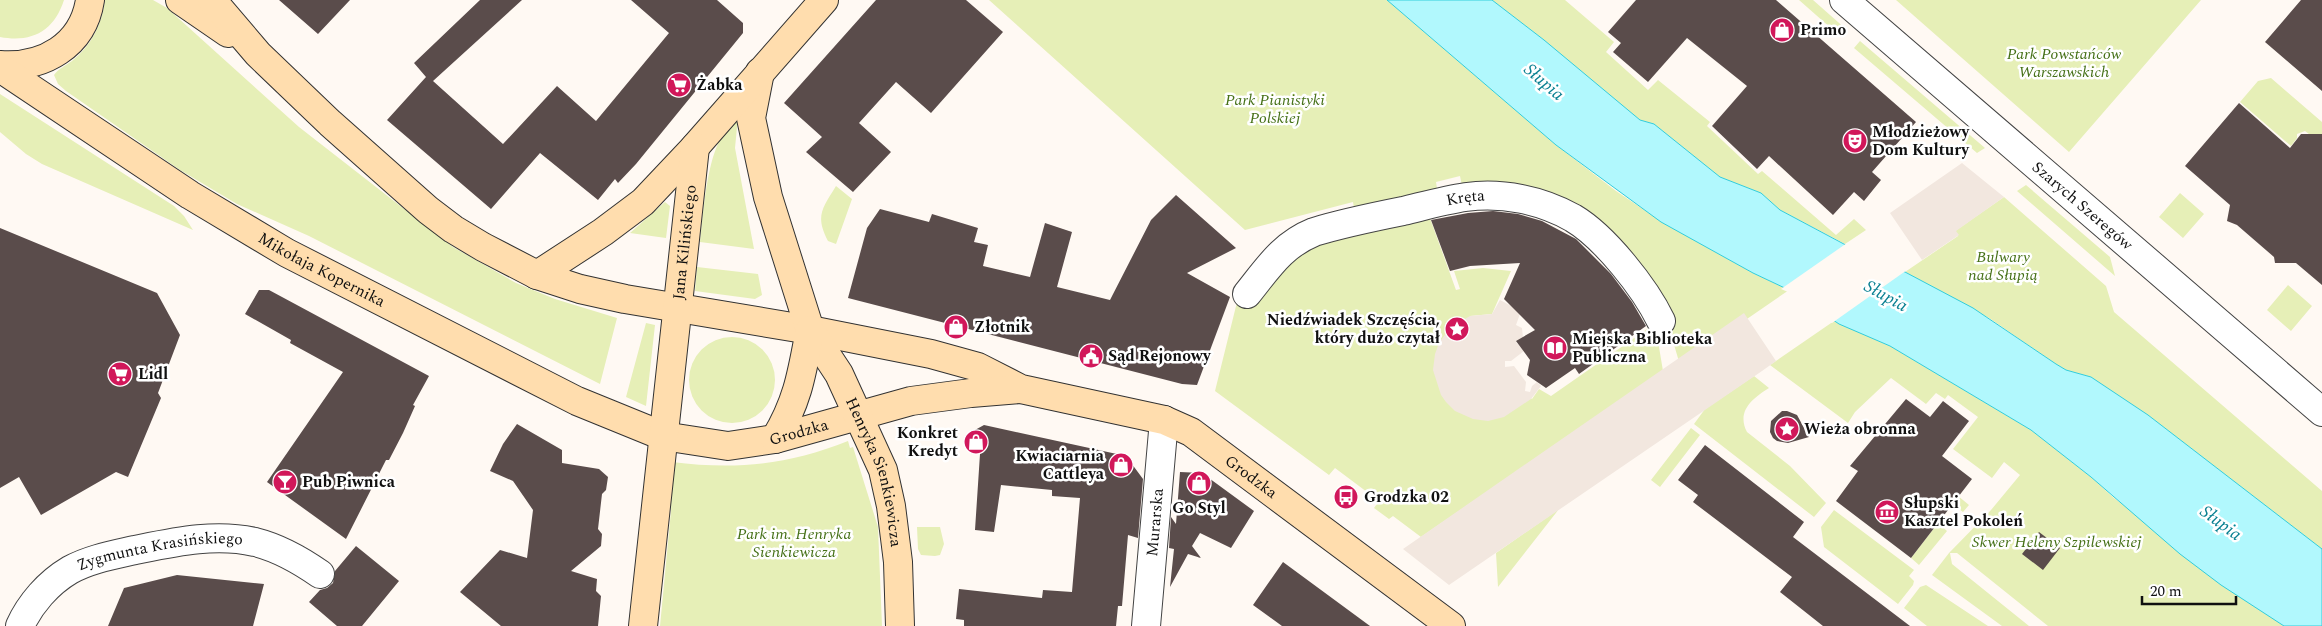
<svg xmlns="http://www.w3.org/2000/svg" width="2322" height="626" font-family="Spectral,serif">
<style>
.green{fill:#e6efb7}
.plaza{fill:#f2e7df}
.water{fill:#b1f8fd;stroke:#30cddc}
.pier{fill:#fff9f3}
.building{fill:#5a4c4b}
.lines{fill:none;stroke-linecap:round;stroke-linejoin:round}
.street-casing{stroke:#434343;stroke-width:30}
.secondary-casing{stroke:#323232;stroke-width:30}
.street{stroke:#fff;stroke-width:28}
.secondary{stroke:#ffddae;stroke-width:28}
.labels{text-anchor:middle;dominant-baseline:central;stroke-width:5;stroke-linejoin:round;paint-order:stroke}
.poi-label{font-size:16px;font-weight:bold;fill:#101010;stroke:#fff;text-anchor:start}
.park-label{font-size:16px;font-style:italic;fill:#467118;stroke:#fff}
.street-label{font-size:16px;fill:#101010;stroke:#fff}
.water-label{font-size:18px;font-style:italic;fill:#0b8192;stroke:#fff}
</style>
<rect width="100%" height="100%" fill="#fff9f3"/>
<path class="green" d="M0,0H64C54,31 32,43 0,37Z
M105,0H153L167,8L299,127L453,247L516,283L555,299L617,318L600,384L309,236L237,204L180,170L66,91L58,84L54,75C58,69 65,66 72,61C91,46 102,24 105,0Z
M989,0H1387L1556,145L1616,191L1662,222L1753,273L1789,290L1680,365L1662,304L1604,235L1463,191L1460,176L1436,182L1438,195L1423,199L1456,290L1460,289L1454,271L1483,268L1511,271L1492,314L1470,316L1476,344L1532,399L1539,389L1551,396L1653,325L1658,341L1663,371L1421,537L1393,516L1389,519L1374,508L1379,501L1335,468L1329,475L1215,391L1239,294L1355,214L1353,202L1245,230Z
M1492,0H1565L1614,42L1606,52L1648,90L1658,80L1710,122L1707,126L1758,174L1762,171L1836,235L1854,219L1866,230L1845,244L1780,210L1761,193L1720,177L1654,124L1640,120L1544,40Z
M1799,0H1813L1847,30L1841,37Z
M1896,0H2201L2069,152Z
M1860,41L1985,148L1977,153L1854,48Z
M2271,78L2322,122V144L2305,131L2297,134V138L2291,146L2240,102L2258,81Z
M0,94L174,206L184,216L193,230L42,164L26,154L0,132Z
M738,117L735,148L754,249L700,242C703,214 707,157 723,135C727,129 733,123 738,117Z
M2026,185L2110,257L2115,276L2017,191Z
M836,186L852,199L836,244L828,241C815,216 822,209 836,186Z
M2180,193L2204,214L2183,238L2159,217Z
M2004,197L2106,286L2114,312L2322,491V549L2148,415L2091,377L2066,370L2056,364L1989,318L1905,272L1958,236L1955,231Z
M665,202L670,206L666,238L630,233Z
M697,267L758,274L762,295L755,299L695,291Z
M2288,285L2312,306L2291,331L2267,310Z
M1834,321L1890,346L2031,430L2091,477L2114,498L2284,626H2048L1957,553H1950L1952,564L2029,626H2002L1932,575L1949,553L1991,510L2020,475L2004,462L1992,478L1953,449L1978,417L1948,395L1945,399L1936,393L1926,404L1891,378L1855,412L1848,423L1770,365Z
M646,323L655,325L646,406L626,397Z
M689 380a43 43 0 1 1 86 0a43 43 0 1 1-86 0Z
M1754,376L1769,388C1753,398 1736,411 1747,432L1790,466L1826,503L1814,517L1694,424L1705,409Z
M1691,428L1700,435L1660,487L1651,480Z
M848,441L850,448L853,447L878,527L882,626H660L671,511L672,462C736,470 788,465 848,441Z
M1929,472L1969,505L1963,512L1922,481Z
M1559,509L1498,587L1496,553Z
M1834,510L1914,570L1909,576L1914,581L1913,585L1898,604L1824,547L1821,527Z
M1938,523L1947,531L1919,565L1911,558Z
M917,527H940L944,544L940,555L935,556L921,555L918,549Z
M1926,585L1988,626H1927L1904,608L1920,587Z"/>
<path class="plaza" d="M1962,163L2004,197L1956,231L1959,235L1922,260L1890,213Z
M1500,300L1521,311L1516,325L1522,328L1523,338L1516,342L1524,351L1511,361H1505V367L1514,366L1526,382L1525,391L1530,392L1532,386L1537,382L1541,386L1531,399L1504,417L1488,421L1473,419L1455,411L1446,402L1441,395L1433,370L1435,354L1439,343L1450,328L1470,316L1492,314Z
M1744,313L1776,361L1762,371L1449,585L1403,549Z"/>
<path class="water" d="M1387,0H1492L1544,40L1640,120L1654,124L1720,177L1761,193L1780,210L1857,251L1905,272L1973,308L2056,364L2066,370L2091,377L2148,415L2322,549V626H2284L2221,585L2180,554L2091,477L2031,430L1890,346L1839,324L1789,290L1753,273L1661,222L1556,145Z"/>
<path class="pier" d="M1847,243L1907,270L1832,323L1811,313L1788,292L1781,289Z"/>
<path class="building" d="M279,0H350L318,34Z
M480,0H522L433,81L503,144L557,86L596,121L669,33L631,0H717L743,23V33L636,164L618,183L615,179L598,200L540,153L491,209L387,120L426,77L414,63Z
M876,0H966L1003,32L931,113L896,82L859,123L891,152L853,192L806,152L822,137L784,103Z
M1636,0H1776L1916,122L1872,172L1881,180L1864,201L1854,192L1833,215L1769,156L1757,169L1712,126L1747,86L1687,38L1648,82L1613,52L1621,43L1608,32Z
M2301,0H2322V91L2265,42Z
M2239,103L2290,148L2301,134H2322V285L2296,263H2275L2274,257L2237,225L2227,221L2230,205L2185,166Z
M1176,195L1236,248L1187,273L1230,297L1197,385L1182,384L848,298L867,228L880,209L929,222L932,214L978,228L974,242L988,245L983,266L1030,277L1045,223L1072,232L1057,287L1110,300L1151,220Z
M1493,211L1518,214L1542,221L1576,239L1611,274L1632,302L1646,326L1579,374L1575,368L1546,388L1527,375L1530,360L1516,341L1535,330L1504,299L1520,263L1470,266L1450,271L1431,220L1468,213Z
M0,228L157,293L180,335L158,393L161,398L128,477L116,472L41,515L19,477L0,488Z
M259,290H269L429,376L413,405L415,406L403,433L389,460H386L346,539L267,482L343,372L290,343L291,340L245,314Z
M1906,399L1930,417L1943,401L1969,421L1942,456L1972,479L1911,558L1836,501L1858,471L1850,466Z
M1782,411H1787L1797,415L1809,437L1788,443L1777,441L1773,438L1770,432L1771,421Z
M517,424L562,450V463L599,469L608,477L606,490L602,494L598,529L602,534L601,546L571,571L597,579L596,591L601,596L598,626H501L460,592L500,550L527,558L533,510L513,481L490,471L503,444Z
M984,425L1126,456L1143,479L1138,538L1128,535L1122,606H1118L1116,626H964V620L956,619L959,589L1042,598L1043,590L1072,592L1080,498L1052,496V490L1001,485L994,532L975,530L980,454L974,448L975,430Z
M1705,445L1804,522L1793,537L1910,626H1823L1780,592L1792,577L1693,502L1698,495L1678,480Z
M1180,472L1202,473L1254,511L1231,548L1200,533L1192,546L1201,558L1188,554L1170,587L1174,549L1169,548L1171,517L1176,524Z
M2039,532L2060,548L2043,570L2022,554Z
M356,546L399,581L362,626H337L309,602L320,590L327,588L333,583L335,571Z
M1283,562L1370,626H1282L1253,605Z
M177,575L264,584L253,626H108L124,588Z"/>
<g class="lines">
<defs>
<g id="street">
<path id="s1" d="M1844,0C2002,138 2163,274 2322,412"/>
<path id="s2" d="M1247,294C1268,268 1282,245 1314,232C1343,223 1373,217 1403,211C1424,206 1445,200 1466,197C1502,192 1541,200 1573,218C1605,237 1645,288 1661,321"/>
<path id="s3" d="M20,626C30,604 48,583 70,570C90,559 113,555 135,550C175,542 215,533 255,542C279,548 300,560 320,574"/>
<path id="s4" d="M1146,626L1164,420"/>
</g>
<g id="secondary">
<path d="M180,0L228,33"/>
<path id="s5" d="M212,0L258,54L330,123L428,210L453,229L483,247L537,275L580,289L625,299L810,330L931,354L978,367L1021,389L1164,420L1191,432L1451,626"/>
<path d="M0,65C43,68 83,46 90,0"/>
<path id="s6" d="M0,68L190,195L287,253L577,401L663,436L728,446L775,439L911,401L971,393L1020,389"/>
<path id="s7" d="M760,72L751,118L768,197L810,330L839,374L883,470L891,506L898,562L900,626"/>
<path d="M537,275L603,232L643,202L695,147L824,0"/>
<path d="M775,439C798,401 802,373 810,330"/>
<path id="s8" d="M643,626L695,147"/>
</g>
</defs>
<use href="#street" class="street-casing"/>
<use href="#secondary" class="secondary-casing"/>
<use href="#street" class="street"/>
<use href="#secondary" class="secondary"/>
</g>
<defs>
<symbol id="shop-disc" viewBox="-11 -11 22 22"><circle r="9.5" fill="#d1175a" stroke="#fff"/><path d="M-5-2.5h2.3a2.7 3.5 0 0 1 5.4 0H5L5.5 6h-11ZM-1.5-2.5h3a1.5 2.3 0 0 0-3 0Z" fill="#fff"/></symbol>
<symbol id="supermarket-disc" viewBox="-11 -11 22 22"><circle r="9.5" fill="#d1175a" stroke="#fff"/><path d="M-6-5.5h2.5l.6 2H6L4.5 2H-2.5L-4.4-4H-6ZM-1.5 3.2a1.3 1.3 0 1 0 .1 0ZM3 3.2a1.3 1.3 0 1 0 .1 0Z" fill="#fff"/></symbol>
<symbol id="theatre-disc" viewBox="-11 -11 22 22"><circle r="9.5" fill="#d1175a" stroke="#fff"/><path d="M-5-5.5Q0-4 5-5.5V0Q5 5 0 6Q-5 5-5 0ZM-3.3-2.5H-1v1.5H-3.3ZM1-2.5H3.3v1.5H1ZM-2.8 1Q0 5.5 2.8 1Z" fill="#fff"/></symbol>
<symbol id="sight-disc" viewBox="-11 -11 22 22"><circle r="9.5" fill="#d1175a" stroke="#fff"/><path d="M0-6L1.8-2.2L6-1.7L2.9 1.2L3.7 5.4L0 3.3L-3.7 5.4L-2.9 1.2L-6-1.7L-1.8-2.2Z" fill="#fff"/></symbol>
<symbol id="library-disc" viewBox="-11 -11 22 22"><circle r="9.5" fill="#d1175a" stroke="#fff"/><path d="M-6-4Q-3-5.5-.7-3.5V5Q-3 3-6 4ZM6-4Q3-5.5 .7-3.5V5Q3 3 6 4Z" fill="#fff"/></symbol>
<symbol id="civic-disc" viewBox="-11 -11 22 22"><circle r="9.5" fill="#d1175a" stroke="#fff"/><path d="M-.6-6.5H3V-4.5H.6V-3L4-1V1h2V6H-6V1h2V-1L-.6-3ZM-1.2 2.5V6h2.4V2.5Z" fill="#fff"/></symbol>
<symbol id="bar-disc" viewBox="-11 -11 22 22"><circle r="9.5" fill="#d1175a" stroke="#fff"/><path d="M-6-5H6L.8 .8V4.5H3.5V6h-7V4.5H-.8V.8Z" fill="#fff"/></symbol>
<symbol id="bus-disc" viewBox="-11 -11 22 22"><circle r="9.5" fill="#d1175a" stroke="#fff"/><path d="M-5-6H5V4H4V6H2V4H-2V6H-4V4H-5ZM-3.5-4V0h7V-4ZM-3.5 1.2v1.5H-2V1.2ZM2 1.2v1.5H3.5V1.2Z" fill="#fff"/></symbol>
<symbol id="museum-disc" viewBox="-11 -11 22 22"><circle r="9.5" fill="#d1175a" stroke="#fff"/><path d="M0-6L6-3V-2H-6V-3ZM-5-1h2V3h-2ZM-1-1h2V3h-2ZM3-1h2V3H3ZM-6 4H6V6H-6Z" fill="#fff"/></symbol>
</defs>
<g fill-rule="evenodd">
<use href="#shop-disc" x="1768" y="16" width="28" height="28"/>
<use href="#supermarket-disc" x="665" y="71" width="28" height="28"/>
<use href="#theatre-disc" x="1841" y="127" width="28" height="28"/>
<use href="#shop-disc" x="942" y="313" width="28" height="28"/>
<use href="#sight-disc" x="1443" y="315" width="28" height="28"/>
<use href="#library-disc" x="1541" y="334" width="28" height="28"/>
<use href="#civic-disc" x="1077" y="342" width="28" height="28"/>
<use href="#supermarket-disc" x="106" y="360" width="28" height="28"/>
<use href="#sight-disc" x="1773" y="415" width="28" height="28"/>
<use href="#shop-disc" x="962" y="428" width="28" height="28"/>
<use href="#shop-disc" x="1107" y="451" width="28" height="28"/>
<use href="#bar-disc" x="271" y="468" width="28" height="28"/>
<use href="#shop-disc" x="1185" y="469" width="28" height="28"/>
<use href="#bus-disc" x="1332" y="483" width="28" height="28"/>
<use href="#museum-disc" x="1873" y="498" width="28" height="28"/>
</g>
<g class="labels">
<g class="poi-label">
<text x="1800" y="30">Primo</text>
<text x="696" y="85">Żabka</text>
<text x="1872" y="132">Młodzieżowy<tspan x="1872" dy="18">Dom Kultury</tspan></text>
<text x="1440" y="320" text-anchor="end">Niedźwiadek Szczęścia,<tspan x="1440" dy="18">który dużo czytał</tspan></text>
<text x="974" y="327">Złotnik</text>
<text x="1572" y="339">Miejska Biblioteka<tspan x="1572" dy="18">Publiczna</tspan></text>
<text x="1108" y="356">Sąd Rejonowy</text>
<text x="138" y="374">Lidl</text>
<text x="1804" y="429">Wieża obronna</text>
<text x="958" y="433" text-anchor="end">Konkret<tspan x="958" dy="18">Kredyt</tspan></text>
<text x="1104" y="456" text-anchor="end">Kwiaciarnia<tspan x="1104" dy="18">Cattleya</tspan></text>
<text x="302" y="482">Pub Piwnica</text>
<text x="1364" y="497">Grodzka 02</text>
<text x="1904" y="503">Słupski<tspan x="1904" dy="18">Kasztel Pokoleń</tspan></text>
<text x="1199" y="508" text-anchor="middle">Go Styl</text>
</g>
<g class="park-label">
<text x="2064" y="54">Park Powstańców<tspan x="2064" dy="18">Warszawskich</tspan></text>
<text x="1275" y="100">Park Pianistyki<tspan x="1275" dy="18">Polskiej</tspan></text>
<text x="2003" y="257">Bulwary<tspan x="2003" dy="18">nad Słupią</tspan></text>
<text x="794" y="534">Park im. Henryka<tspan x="794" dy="18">Sienkiewicza</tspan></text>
<text x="2057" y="542">Skwer Heleny Szpilewskiej</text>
</g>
<g class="street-label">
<text stroke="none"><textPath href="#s2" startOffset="248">Kręta</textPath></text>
<text stroke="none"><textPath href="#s1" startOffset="315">Szarych Szeregów</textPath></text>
<text stroke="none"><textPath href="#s8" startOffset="386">Jana Kilińskiego</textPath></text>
<text stroke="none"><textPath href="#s6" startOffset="380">Mikołaja Kopernika</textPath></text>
<text stroke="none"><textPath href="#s6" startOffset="898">Grodzka</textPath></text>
<text stroke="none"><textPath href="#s7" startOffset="425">Henryka Sienkiewicza</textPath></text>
<text stroke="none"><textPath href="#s5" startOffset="1179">Grodzka</textPath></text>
<text stroke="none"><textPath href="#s4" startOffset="104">Murarska</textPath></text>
<text stroke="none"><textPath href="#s3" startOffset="169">Zygmunta Krasińskiego</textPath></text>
</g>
<g class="water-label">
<text transform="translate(1544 82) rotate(41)">Słupia</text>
<text transform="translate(1886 296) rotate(29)">Słupia</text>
<text transform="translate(2221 523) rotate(36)">Słupia</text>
</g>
</g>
<path d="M2142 596v8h94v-8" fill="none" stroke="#101010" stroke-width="2.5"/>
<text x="2150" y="596" font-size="15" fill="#101010" stroke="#ffffff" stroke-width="4" paint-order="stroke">20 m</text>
</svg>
